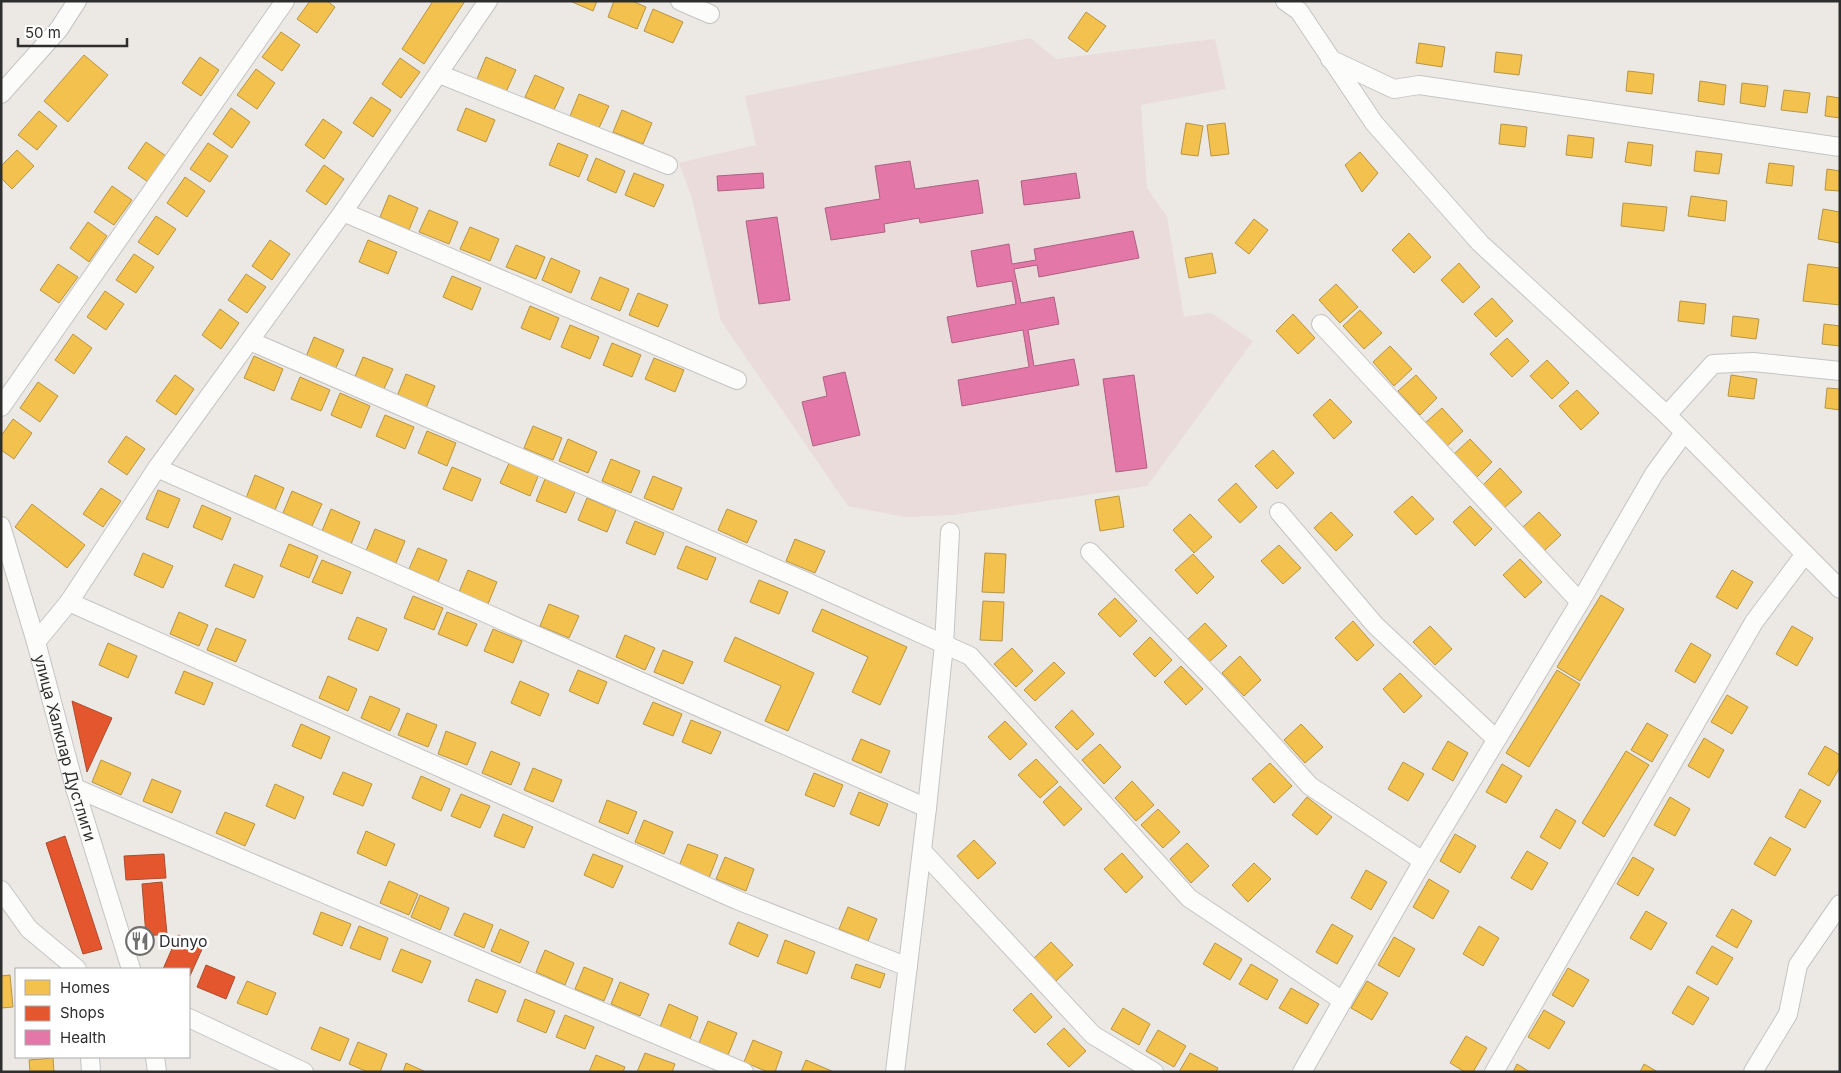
<svg xmlns="http://www.w3.org/2000/svg" width="1841" height="1073" font-family="Inter,sans-serif">
<style>
.medical{fill:#e9dcdb}
.homes{fill:#f2c14e;stroke:#b79544}
.shops{fill:#e4572e;stroke:#ad4b2e}
.health{fill:#e377a8;stroke:#ad6183}
.lines{fill:none;stroke-linecap:round;stroke-linejoin:round}
.minor-casing{stroke:#c5c4c5;stroke-width:20}
.minor{stroke:#fcfcfb;stroke-width:18}
.labels{text-anchor:middle;dominant-baseline:central;stroke-width:5;stroke-linejoin:round;paint-order:stroke}
.street-label{font-size:16px;fill:#2e2e2e;stroke:#fff}
.poi-label{font-size:16px;fill:#2e2e2e;stroke:#fff;text-anchor:start}
</style>
<rect width="100%" height="100%" fill="#ece8e4"/>
<path class="medical" d="M1030,38L1056,59L1215,39L1226,89L1141,105L1147,188L1167,217L1184,317L1211,313L1253,341L1147,486L952,515L905,517L848,506L721,321L691,195L679,163L756,145L745,96Z"/>
<path class="homes" d="M310,1H327L335,7L317,33L297,19Z
M433,1H465L424,64L402,49Z
M570,1H597L593,11Z
M614,1H632L646,7L637,29L608,17Z
M653,9L683,22L673,43L644,31Z
M1086,12L1106,26L1087,52L1068,38Z
M281,32L300,45L282,71L262,57Z
M1419,43L1445,47L1442,67L1416,63Z
M1496,52L1522,55L1519,75L1494,72Z
M84,55L108,75L68,122L44,101Z
M200,57L219,70L201,96L182,83Z
M486,57L516,70L506,92L477,79Z
M400,58L420,72L401,98L382,84Z
M256,69L275,83L257,109L237,95Z
M1628,71L1654,74L1652,94L1626,91Z
M535,75L564,88L554,110L525,97Z
M1700,81L1726,85L1724,105L1698,101Z
M1742,83L1768,86L1765,107L1740,103Z
M1784,90L1810,93L1807,113L1781,110Z
M579,94L609,106L599,128L570,116Z
M1827,96L1840,98V118L1825,116Z
M371,97L391,110L373,137L353,123Z
M231,108L250,122L232,148L213,134Z
M466,108L495,120L486,142L457,130Z
M622,110L652,123L643,144L613,132Z
M39,111L57,126L37,150L18,135Z
M323,119L342,132L324,159L305,145Z
M1186,123L1203,126L1198,156L1181,154Z
M1225,123L1229,154L1211,156L1207,125Z
M1501,124L1527,127L1525,147L1499,144Z
M1568,135L1594,138L1592,158L1566,155Z
M146,142L166,156L148,182L128,168Z
M1628,142L1653,145L1651,166L1625,162Z
M208,143L228,156L210,182L190,169Z
M558,143L588,155L579,177L549,165Z
M17,150L34,166L12,189L1,178V166Z
M1696,151L1722,154L1719,174L1694,171Z
M1360,152L1378,173L1362,192L1345,165Z
M596,158L625,171L616,193L587,180Z
M1769,163L1794,166L1792,186L1766,183Z
M324,165L344,179L326,205L306,191Z
M1827,169L1840,171V191L1825,190Z
M634,173L664,185L654,207L625,195Z
M185,177L205,191L187,217L167,203Z
M112,186L132,200L114,225L94,212Z
M389,195L418,208L409,230L380,217Z
M1691,196L1727,201L1725,221L1688,216Z
M1623,203L1667,207L1664,231L1621,226Z
M1823,209L1840,212V243L1818,239Z
M429,210L458,222L449,244L419,232Z
M156,216L176,229L158,255L138,242Z
M1254,219L1268,230L1249,254L1235,243Z
M88,222L107,236L89,262L70,248Z
M470,227L499,239L490,261L460,249Z
M1409,233L1431,257L1414,273L1392,250Z
M270,240L290,254L272,280L252,266Z
M368,240L397,252L388,274L359,262Z
M516,245L545,257L536,279L506,267Z
M1212,253L1216,273L1189,278L1185,258Z
M134,254L154,267L136,293L116,280Z
M551,258L580,271L571,293L542,280Z
M1459,263L1480,287L1463,303L1441,280Z
M58,264L78,277L59,303L40,290Z
M1808,264L1840,268V305L1803,301Z
M246,274L266,287L247,313L228,300Z
M452,276L481,288L472,310L443,297Z
M600,277L629,289L620,311L591,299Z
M1336,284L1358,307L1340,323L1319,300Z
M105,291L124,304L106,330L87,317Z
M638,293L668,305L658,327L629,315Z
M1492,298L1513,321L1496,337L1474,314Z
M1680,301L1706,304L1704,324L1678,321Z
M530,306L559,318L550,340L521,328Z
M220,309L239,323L221,349L202,335Z
M1360,310L1382,333L1364,349L1343,326Z
M1293,314L1315,338L1298,354L1276,331Z
M1733,316L1759,319L1756,339L1731,336Z
M1824,324L1840,326V346L1822,344Z
M570,325L599,337L590,359L561,347Z
M73,334L92,348L74,374L55,360Z
M314,337L344,350L334,372L305,359Z
M1507,338L1529,361L1512,377L1490,354Z
M612,343L641,355L632,377L603,365Z
M1390,346L1412,369L1394,386L1373,362Z
M254,356L283,369L274,391L244,378Z
M363,357L393,369L383,391L354,379Z
M654,358L684,370L675,392L645,379Z
M1547,360L1569,383L1552,399L1530,376Z
M406,374L435,386L426,408L397,396Z
M175,375L194,389L176,415L156,401Z
M1416,375L1437,398L1420,415L1398,391Z
M1731,375L1757,379L1754,399L1728,396Z
M300,377L330,390L321,411L291,399Z
M38,382L58,396L40,422L20,408Z
M1827,388L1840,389V410L1825,408Z
M1577,390L1599,413L1581,430L1559,406Z
M340,393L370,406L361,428L331,415Z
M1330,399L1352,422L1334,439L1313,415Z
M1442,408L1463,431L1446,447L1424,424Z
M385,415L414,427L405,449L376,436Z
M13,419L32,433L14,459L1,450V436Z
M533,426L562,438L553,460L524,448Z
M427,431L456,443L447,466L418,453Z
M126,436L145,449L127,475L108,462Z
M568,439L597,452L588,473L559,461Z
M1470,439L1492,462L1475,479L1453,455Z
M1273,450L1294,473L1277,489L1255,466Z
M611,459L640,471L631,493L602,481Z
M510,461L539,474L530,496L500,483Z
M452,467L481,479L472,501L443,489Z
M1500,468L1522,492L1504,508L1483,485Z
M255,475L284,488L275,510L246,498Z
M653,476L682,488L673,510L644,498Z
M545,479L575,492L566,513L536,501Z
M1236,483L1257,507L1240,523L1218,500Z
M101,488L121,501L103,527L83,514Z
M158,490L180,499L168,528L146,519Z
M292,491L322,504L312,526L283,513Z
M1119,496L1124,527L1100,531L1095,500Z
M1412,496L1434,519L1416,535L1394,512Z
M587,498L616,510L607,532L578,520Z
M32,504L85,545L67,568L15,527Z
M202,505L231,518L222,540L193,527Z
M1470,506L1492,529L1475,546L1453,522Z
M331,509L360,522L351,544L322,531Z
M727,509L757,521L747,543L718,530Z
M1331,512L1353,535L1336,551L1314,528Z
M1539,512L1561,535L1544,551L1522,528Z
M1190,514L1212,537L1194,553L1173,530Z
M635,521L664,533L655,555L626,543Z
M375,529L405,541L396,563L366,551Z
M795,539L825,551L815,573L786,561Z
M289,544L318,556L309,578L280,566Z
M1279,545L1301,568L1283,584L1261,561Z
M686,546L716,558L707,580L677,568Z
M418,548L447,560L438,582L409,569Z
M143,553L173,566L163,588L134,575Z
M985,553L1006,554L1004,593L982,592Z
M1193,554L1214,577L1197,594L1175,570Z
M1520,559L1542,582L1525,598L1503,575Z
M322,560L351,572L342,594L312,582Z
M234,564L263,576L254,598L225,586Z
M468,570L497,582L488,604L459,592Z
M1732,570L1753,582L1737,609L1716,597Z
M759,580L788,592L779,614L750,602Z
M1601,595L1624,609L1580,681L1557,667Z
M413,596L443,608L434,630L404,618Z
M1115,598L1137,621L1120,637L1098,614Z
M983,601L1004,602L1002,641L980,640Z
M549,604L579,616L569,638L540,626Z
M822,609L907,647L880,705L852,692L868,657L812,631Z
M179,612L208,625L199,646L170,634Z
M447,612L477,624L467,646L438,634Z
M357,617L387,629L378,651L348,639Z
M1353,621L1374,645L1357,661L1335,638Z
M1205,623L1227,646L1209,662L1188,639Z
M1430,626L1452,649L1435,665L1413,642Z
M1792,626L1813,638L1797,666L1776,654Z
M216,628L246,640L236,662L207,650Z
M493,629L522,641L513,663L484,651Z
M625,635L655,648L645,670L616,657Z
M735,637L814,673L788,731L765,721L781,686L724,661Z
M1150,637L1172,660L1155,677L1133,654Z
M108,643L137,656L128,678L99,665Z
M1691,643L1711,655L1695,683L1675,671Z
M1012,648L1033,671L1016,687L994,664Z
M663,650L693,662L683,684L654,672Z
M1240,656L1261,680L1244,696L1222,673Z
M1054,662L1065,673L1035,701L1024,690Z
M1181,666L1203,689L1186,705L1164,682Z
M578,670L607,682L598,704L569,691Z
M1557,670L1580,684L1529,767L1506,753Z
M184,671L213,683L204,705L175,693Z
M1400,673L1422,696L1404,713L1383,689Z
M328,676L357,689L348,711L319,698Z
M520,681L549,694L540,716L511,703Z
M1727,695L1748,707L1732,734L1711,722Z
M370,696L400,709L390,731L361,718Z
M653,702L682,714L673,736L643,724Z
M1072,710L1094,734L1077,750L1055,727Z
M407,713L437,725L428,747L398,735Z
M691,720L721,732L711,754L682,742Z
M1005,721L1027,744L1010,760L988,737Z
M1647,723L1668,735L1652,762L1631,750Z
M301,724L330,737L321,759L292,746Z
M1301,724L1323,747L1305,763L1284,740Z
M446,731L476,743L467,765L438,754Z
M1704,738L1724,750L1709,778L1688,766Z
M861,739L890,751L881,773L852,760Z
M1448,741L1468,753L1453,781L1432,769Z
M1100,744L1121,767L1104,784L1082,760Z
M1825,746L1840,755V767L1829,786L1808,774Z
M491,751L520,763L511,785L482,773Z
M1626,751L1649,765L1604,837L1582,823Z
M1036,759L1058,782L1040,798L1018,775Z
M101,760L131,773L121,795L92,782Z
M1403,762L1424,774L1408,801L1388,789Z
M1270,763L1292,786L1274,803L1252,779Z
M1502,764L1522,776L1506,803L1486,792Z
M533,768L562,780L553,802L524,790Z
M343,772L372,784L363,806L333,794Z
M814,773L843,785L834,807L805,795Z
M421,776L450,789L441,811L412,798Z
M152,779L181,791L172,813L143,801Z
M1132,781L1154,805L1136,821L1115,798Z
M275,784L304,797L295,819L266,806Z
M1060,786L1082,809L1064,826L1043,802Z
M1800,789L1821,801L1805,828L1785,817Z
M859,792L888,804L879,826L850,814Z
M461,794L490,806L480,828L451,816Z
M1307,797L1332,817L1317,835L1292,815Z
M1670,797L1690,809L1675,836L1654,825Z
M607,800L637,812L628,834L599,822Z
M1158,809L1180,832L1163,848L1141,825Z
M1556,809L1576,821L1560,849L1540,837Z
M225,812L255,824L245,846L216,833Z
M503,814L533,827L524,848L494,836Z
M644,820L673,832L664,854L635,842Z
M366,831L395,844L386,866L357,853Z
M1455,834L1476,846L1460,873L1440,861Z
M1770,837L1791,849L1775,876L1754,864Z
M974,840L996,863L978,879L957,856Z
M1187,843L1209,866L1191,883L1170,859Z
M688,844L718,855L709,878L679,866Z
M1527,851L1548,863L1532,890L1511,878Z
M1122,853L1143,877L1126,893L1104,869Z
M593,854L623,866L613,888L584,875Z
M725,857L754,869L746,891L716,879Z
M1633,857L1654,869L1638,896L1617,884Z
M1254,863L1271,879L1248,902L1232,885Z
M1366,870L1387,882L1371,910L1351,898Z
M1429,879L1449,891L1433,919L1413,907Z
M389,881L418,894L409,915L380,903Z
M420,895L449,908L440,930L411,917Z
M848,907L877,919L868,941L839,929Z
M1732,909L1752,921L1737,948L1716,936Z
M1646,911L1667,923L1651,950L1630,938Z
M321,912L351,924L342,946L313,934Z
M464,913L493,925L484,948L454,935Z
M738,922L768,935L758,957L729,944Z
M1332,924L1353,936L1337,964L1316,952Z
M359,926L388,938L380,960L350,948Z
M1479,926L1499,938L1483,966L1463,954Z
M500,929L529,942L520,963L491,951Z
M1394,937L1415,949L1399,977L1378,965Z
M785,940L815,952L807,974L777,963Z
M1051,942L1073,965L1056,981L1034,958Z
M1215,943L1242,959L1230,980L1203,964Z
M1712,946L1733,958L1717,985L1696,973Z
M401,949L431,961L422,983L392,971Z
M545,950L574,963L565,985L536,972Z
M856,964L885,974L880,988L851,978Z
M1251,964L1278,980L1267,1000L1239,984Z
M584,967L613,979L604,1001L575,989Z
M1568,968L1589,980L1573,1007L1552,995Z
M10,975L13,1007L1,1008V976Z
M476,979L506,991L497,1013L468,1001Z
M247,981L276,993L267,1015L237,1003Z
M1367,981L1388,993L1372,1020L1351,1008Z
M620,982L649,994L640,1016L611,1004Z
M1688,986L1709,998L1693,1025L1672,1013Z
M1291,988L1319,1004L1307,1024L1279,1008Z
M1031,993L1052,1017L1035,1033L1013,1010Z
M525,999L555,1011L546,1033L517,1021Z
M669,1004L698,1017L690,1039L660,1027Z
M1123,1008L1150,1024L1139,1045L1111,1029Z
M1544,1010L1565,1022L1549,1049L1528,1037Z
M565,1015L594,1027L585,1049L556,1037Z
M708,1021L737,1033L728,1055L699,1043Z
M320,1027L349,1039L340,1061L311,1049Z
M1064,1028L1086,1051L1069,1067L1047,1044Z
M1158,1030L1186,1046L1174,1067L1146,1051Z
M1466,1036L1487,1048L1473,1072H1465L1450,1063Z
M753,1040L782,1052L775,1072H768L744,1062Z
M358,1042L387,1054L380,1072H368L349,1064Z
M645,1053L675,1064L672,1072H637Z
M1190,1053L1218,1068L1216,1072H1179Z
M596,1055L625,1067L623,1072H589Z
M53,1058L54,1072H30L29,1060Z
M806,1060L834,1072H801Z
M406,1063L426,1072H403Z
M1517,1064L1530,1072H1513Z
M1644,1064L1658,1072H1640Z"/>
<path class="shops" d="M72,701L112,718L87,772Z
M65,836L102,949L83,954L46,843Z
M164,854L166,878L126,880L124,856Z
M162,882L167,934L146,936L142,884Z
M178,935L203,947L189,978V969H163Z
M206,965L235,977L226,999L197,987Z"/>
<path class="health" d="M910,161L915,189L978,180L983,213L920,223L919,218L884,224L885,232L831,240L825,208L880,199L875,166Z
M763,173L764,188L718,191L717,176Z
M1076,173L1080,198L1024,205L1021,181Z
M777,217L790,300L759,304L746,221Z
M1133,231L1139,258L1039,277L1037,265L1014,269L1021,303L1054,297L1059,324L1028,330L1034,366L1074,359L1079,385L962,406L958,380L1029,367L1023,330L952,343L947,317L1016,304L1012,281L977,287L971,251L1009,244L1012,264L1036,260L1034,249Z
M845,372L860,435L813,446L802,402L827,396L823,377Z
M1134,375L1147,468L1116,472L1103,379Z"/>
<g class="lines">
<defs>
<g id="minor">
<path d="M680,1L710,14"/>
<path d="M1285,1L1299,11L1374,123L1480,243L1667,415L1840,589"/>
<path d="M1330,59L1394,89L1419,85L1840,147"/>
<path d="M439,74L668,165"/>
<path d="M1,94L59,29L77,1"/>
<path d="M343,212L737,380"/>
<path d="M1321,324L1580,602"/>
<path d="M250,341L807,582L970,656L1189,898L1343,1001"/>
<path d="M1,407L285,1"/>
<path d="M1667,415L1713,364L1753,362L1840,371"/>
<path d="M157,468L927,808"/>
<path d="M1279,512L1375,625L1496,739"/>
<path id="s1" d="M1,526L36,642L75,788L131,969"/>
<path d="M1090,552L1217,683L1310,786L1423,861"/>
<path d="M69,602L737,900L908,967"/>
<path d="M36,642L69,602L157,468L343,212L488,1"/>
<path d="M75,788L744,1072"/>
<path d="M923,852L1093,1035L1154,1072"/>
<path d="M1,890L29,929L77,969"/>
<path d="M189,1018L304,1072"/>
<path d="M90,1057L91,1072"/>
<path d="M155,1057L157,1072"/>
<path d="M895,1072L927,808L944,645L950,532"/>
<path d="M1302,1072L1423,861L1580,602L1654,474L1684,433"/>
<path d="M1494,1072L1754,622L1805,554"/>
<path d="M1753,1072L1788,1014L1798,965L1840,904"/>
</g>
</defs>
<use href="#minor" class="minor-casing"/>
<use href="#minor" class="minor"/>
</g>
<defs>
<symbol id="restaurant-ring" viewBox="-11 -11 22 22"><circle r="9.5" fill="#fff" stroke="#706f6e" stroke-width="1.5"/><path d="M-5-6h1v4h1v-4h1v4h1v-4h1v5L-1.5 .5V6h-2V.5L-5-1ZM5-6V6H3V1.5H1.5Q1.5-4 5-6Z" fill="#706f6e"/></symbol>
</defs>
<g fill-rule="evenodd">
<use href="#restaurant-ring" x="124" y="925" width="32" height="32"/>
</g>
<g class="labels">
<g class="street-label">
<text stroke="none"><textPath href="#s1" startOffset="231">улица Халклар Дустлиги</textPath></text>
</g>
<g class="poi-label">
<text x="159" y="941">Dunyo</text>
</g>
</g>
<rect width="1841" height="1073" fill="none" stroke="#2e2e2e" stroke-width="5"/>
<rect x="15" y="968" width="175" height="90" fill="#ffffff" stroke="#ababab"/>
<rect x="25" y="980" width="25" height="15" fill="#f2c14e" stroke="#ababab"/>
<text x="60" y="993" font-size="15" fill="#2e2e2e">Homes</text>
<rect x="25" y="1006" width="25" height="15" fill="#e4572e" stroke="#ababab"/>
<text x="60" y="1018" font-size="15" fill="#2e2e2e">Shops</text>
<rect x="25" y="1030" width="25" height="15" fill="#e377a8" stroke="#ababab"/>
<text x="60" y="1043" font-size="15" fill="#2e2e2e">Health</text>
<path d="M18 38v8h109v-8" fill="none" stroke="#2e2e2e" stroke-width="2.5"/>
<text x="25" y="38" font-size="15" fill="#2e2e2e" stroke="#ffffff" stroke-width="4" paint-order="stroke">50 m</text>
</svg>
